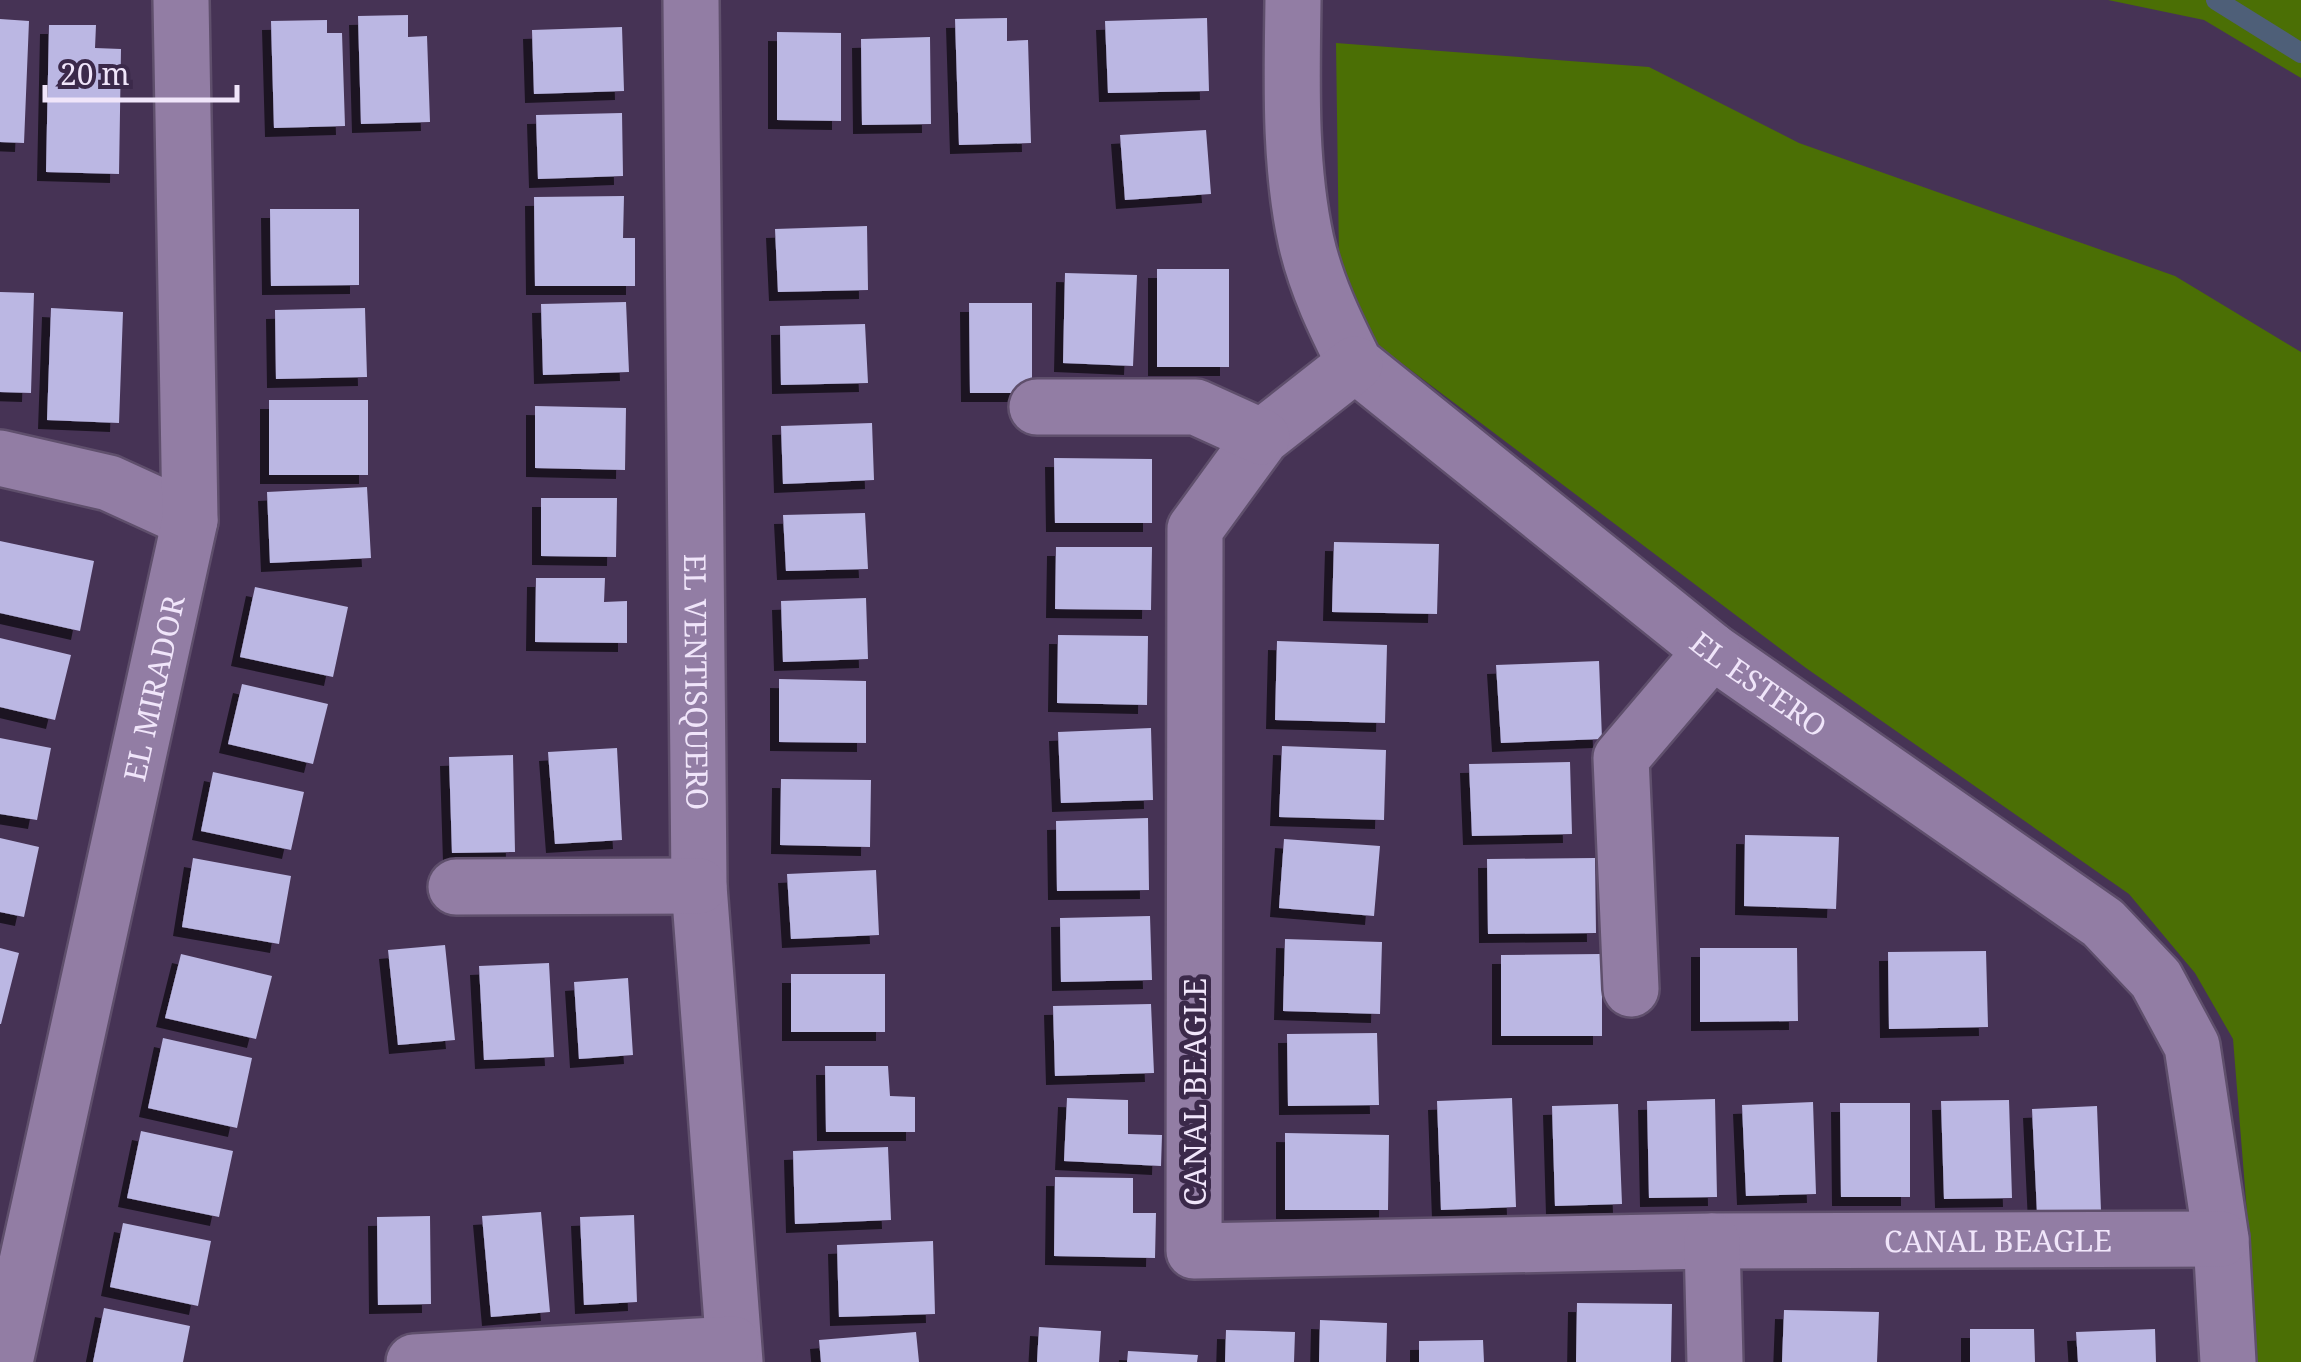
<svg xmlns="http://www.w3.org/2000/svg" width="2301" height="1362" font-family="'Noto Serif',serif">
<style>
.green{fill:#4b6f05}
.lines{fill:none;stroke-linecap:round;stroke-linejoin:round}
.stream{stroke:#4e5f78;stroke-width:20}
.building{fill:#bbb7e3;filter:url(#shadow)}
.street-casing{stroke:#5f4f6c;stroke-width:60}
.street{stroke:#927da4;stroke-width:55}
.labels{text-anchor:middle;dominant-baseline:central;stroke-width:10;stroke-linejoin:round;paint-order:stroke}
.street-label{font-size:30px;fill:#f0e5fa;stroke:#3b294a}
</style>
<defs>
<filter id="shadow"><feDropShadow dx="-9" dy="9" stdDeviation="0" flood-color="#0009"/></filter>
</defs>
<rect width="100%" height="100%" fill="#463355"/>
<path class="green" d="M2108,0H2301V78L2204,20Z
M1336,43L1649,67L1799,143L2175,276L2301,352V1362H2255L2253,1287L2233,1039L2195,973L2129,894L1806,668L1376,344L1339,258Z"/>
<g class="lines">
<path class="stream" d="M2216,0L2301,53"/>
</g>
<path class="building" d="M408,15V37L427,36L430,122L361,124L358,16Z
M1007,18V41L1028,40L1031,143L959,145L955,19Z
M1207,18L1209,91L1108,93L1105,21Z
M0,19L29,21L24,143L0,142Z
M327,20V33H342L345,126L274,128L271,21Z
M49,25H96L95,48L121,49L119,174L46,172Z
M622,27L624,91L534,94L532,30Z
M777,32L841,33V121L777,120Z
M930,37L931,124L862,125L861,39Z
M622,113L623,176L538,179L536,115Z
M1206,130L1211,194L1125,200L1120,135Z
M624,196L623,238H635V286H535L534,197Z
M270,209H359V285L271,286Z
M867,226L868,290L778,292L775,229Z
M1157,269H1229V367H1157Z
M1065,273L1137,275L1133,366L1063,363Z
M0,292L34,293L31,393L0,392Z
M626,302L629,372L543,375L541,304Z
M969,303H1032V393H970Z
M51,308L123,312L119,423L47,420Z
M365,308L367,377L276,379L275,310Z
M865,324L868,383L781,385L780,326Z
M269,400H368V475H269Z
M535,406L626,408L625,470L535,468Z
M872,423L874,480L783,484L781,426Z
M1054,458L1152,459V523H1055Z
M367,487L371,558L270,563L267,492Z
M541,498H617L616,557L541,556Z
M865,513L868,569L786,571L783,515Z
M0,541L94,561L80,631L0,613Z
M1334,542L1439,544L1437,614L1332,612Z
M1056,547H1152L1151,610L1055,609Z
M536,578H605L604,602L627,601V643L535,642Z
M255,587L348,607L333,677L240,657Z
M866,598L868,659L783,662L781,601Z
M1058,635L1148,636L1147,705L1057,703Z
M0,638L71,655L55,720L0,707Z
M1277,641L1387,645L1385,723L1275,720Z
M1599,661L1602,739L1501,743L1496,665Z
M779,679L866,681V743L779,742Z
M242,684L328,704L313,764L228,744Z
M1151,728L1153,800L1061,803L1058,732Z
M0,738L51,748L37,820L0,814Z
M1282,746L1386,750L1384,820L1279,817Z
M617,748L622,840L555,844L548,752Z
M513,755L515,852L452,853L449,757Z
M1570,762L1572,834L1472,836L1469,764Z
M213,772L304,792L291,850L201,831Z
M781,779L871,780L870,847L780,845Z
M1148,818L1149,890L1057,891L1056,821Z
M1745,835L1839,837L1836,909L1744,906Z
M0,838L39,847L24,917L0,912Z
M1284,839L1380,846L1374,916L1279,908Z
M193,858L291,876L279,944L182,927Z
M1595,858L1596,933L1488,934L1487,859Z
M876,870L879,935L791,939L787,874Z
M1150,916L1152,980L1061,982L1060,918Z
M1285,939L1382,942L1380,1014L1283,1011Z
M445,945L455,1040L398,1045L388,950Z
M0,948L19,953L1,1024H0Z
M1700,948H1797L1798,1021L1700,1022Z
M1986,951L1988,1027L1889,1029L1888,952Z
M181,954L272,976L256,1039L165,1018Z
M1602,954V1036H1501V955Z
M549,963L554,1057L484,1060L479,966Z
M791,974H885V1032H791Z
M628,978L633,1055L579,1059L574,982Z
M1151,1004L1154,1073L1055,1076L1053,1006Z
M1377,1033L1379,1105L1288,1106L1287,1034Z
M163,1038L252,1058L237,1128L148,1108Z
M825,1066H888L890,1096L915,1097V1132H826Z
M1067,1098L1128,1100V1134L1162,1135L1161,1166L1064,1161Z
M1512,1098L1516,1207L1441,1210L1437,1101Z
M1715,1099L1717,1197L1649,1198L1647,1101Z
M2009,1100L2012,1198L1944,1199L1941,1101Z
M1813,1102L1816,1194L1746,1196L1742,1105Z
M1840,1103H1910V1197H1841Z
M1618,1104L1622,1204L1555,1206L1552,1106Z
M2097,1106L2101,1211L2037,1213L2032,1109Z
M141,1131L233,1151L219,1217L127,1198Z
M1285,1133L1389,1135L1388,1210H1285Z
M888,1147L891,1220L795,1224L793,1151Z
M1055,1177L1133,1178V1213H1156L1155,1258L1054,1256Z
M541,1212L550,1312L491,1317L482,1216Z
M634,1215L637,1302L584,1305L580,1217Z
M430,1216L431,1304L378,1305L377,1217Z
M123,1223L211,1241L198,1306L110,1287Z
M933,1241L935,1314L839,1317L837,1245Z
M1577,1303L1672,1304L1671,1362H1576Z
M104,1308L190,1326L183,1362H93Z
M1784,1310L1879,1312L1877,1362H1782Z
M1320,1320L1387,1323L1386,1362H1319Z
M1039,1327L1101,1331L1099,1362H1037Z
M1970,1329H2034L2035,1362H1970Z
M2155,1329L2156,1362H2078L2076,1332Z
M1226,1330L1295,1332L1294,1362H1225Z
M916,1332L919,1362H821L819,1340Z
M1483,1340L1484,1362H1419V1341Z
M1128,1351L1198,1355L1197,1362H1127Z"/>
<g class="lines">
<defs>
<g id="street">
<path id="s1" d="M691,0L699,886L735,1362"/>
<path id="s2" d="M1293,0C1292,80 1289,163 1306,241C1316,285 1335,324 1355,364L1712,651L2103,923L2156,979L2192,1046L2221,1239L2228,1362"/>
<path id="s3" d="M1355,364L1262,437L1195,529L1194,1251L1712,1241L2221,1239"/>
<path d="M1037,407H1196L1262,437"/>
<path d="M0,458L109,483L190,520"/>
<path d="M456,887L699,886"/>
<path d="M1631,989L1621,758L1712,651"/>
<path d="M1712,1241L1715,1362"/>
<path id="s4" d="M5,1362L190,520L181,0"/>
<path d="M414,1362L733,1344"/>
</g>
</defs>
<use href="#street" class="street-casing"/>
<use href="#street" class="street"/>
</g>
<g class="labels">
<g class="street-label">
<text stroke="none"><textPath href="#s1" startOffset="682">EL VENTISQUERO</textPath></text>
<text stroke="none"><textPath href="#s2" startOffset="890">EL ESTERO</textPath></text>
<text stroke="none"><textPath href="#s4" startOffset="690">EL MIRADOR</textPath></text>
<text transform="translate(1194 1092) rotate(-90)">CANAL BEAGLE</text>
<text stroke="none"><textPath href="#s3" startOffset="1758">CANAL BEAGLE</textPath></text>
</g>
</g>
<path d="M45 85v15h192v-15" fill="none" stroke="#f0e5fa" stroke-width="5"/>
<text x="60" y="85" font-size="30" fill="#f0e5fa" stroke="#3b294a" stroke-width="8" paint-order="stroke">20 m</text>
</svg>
